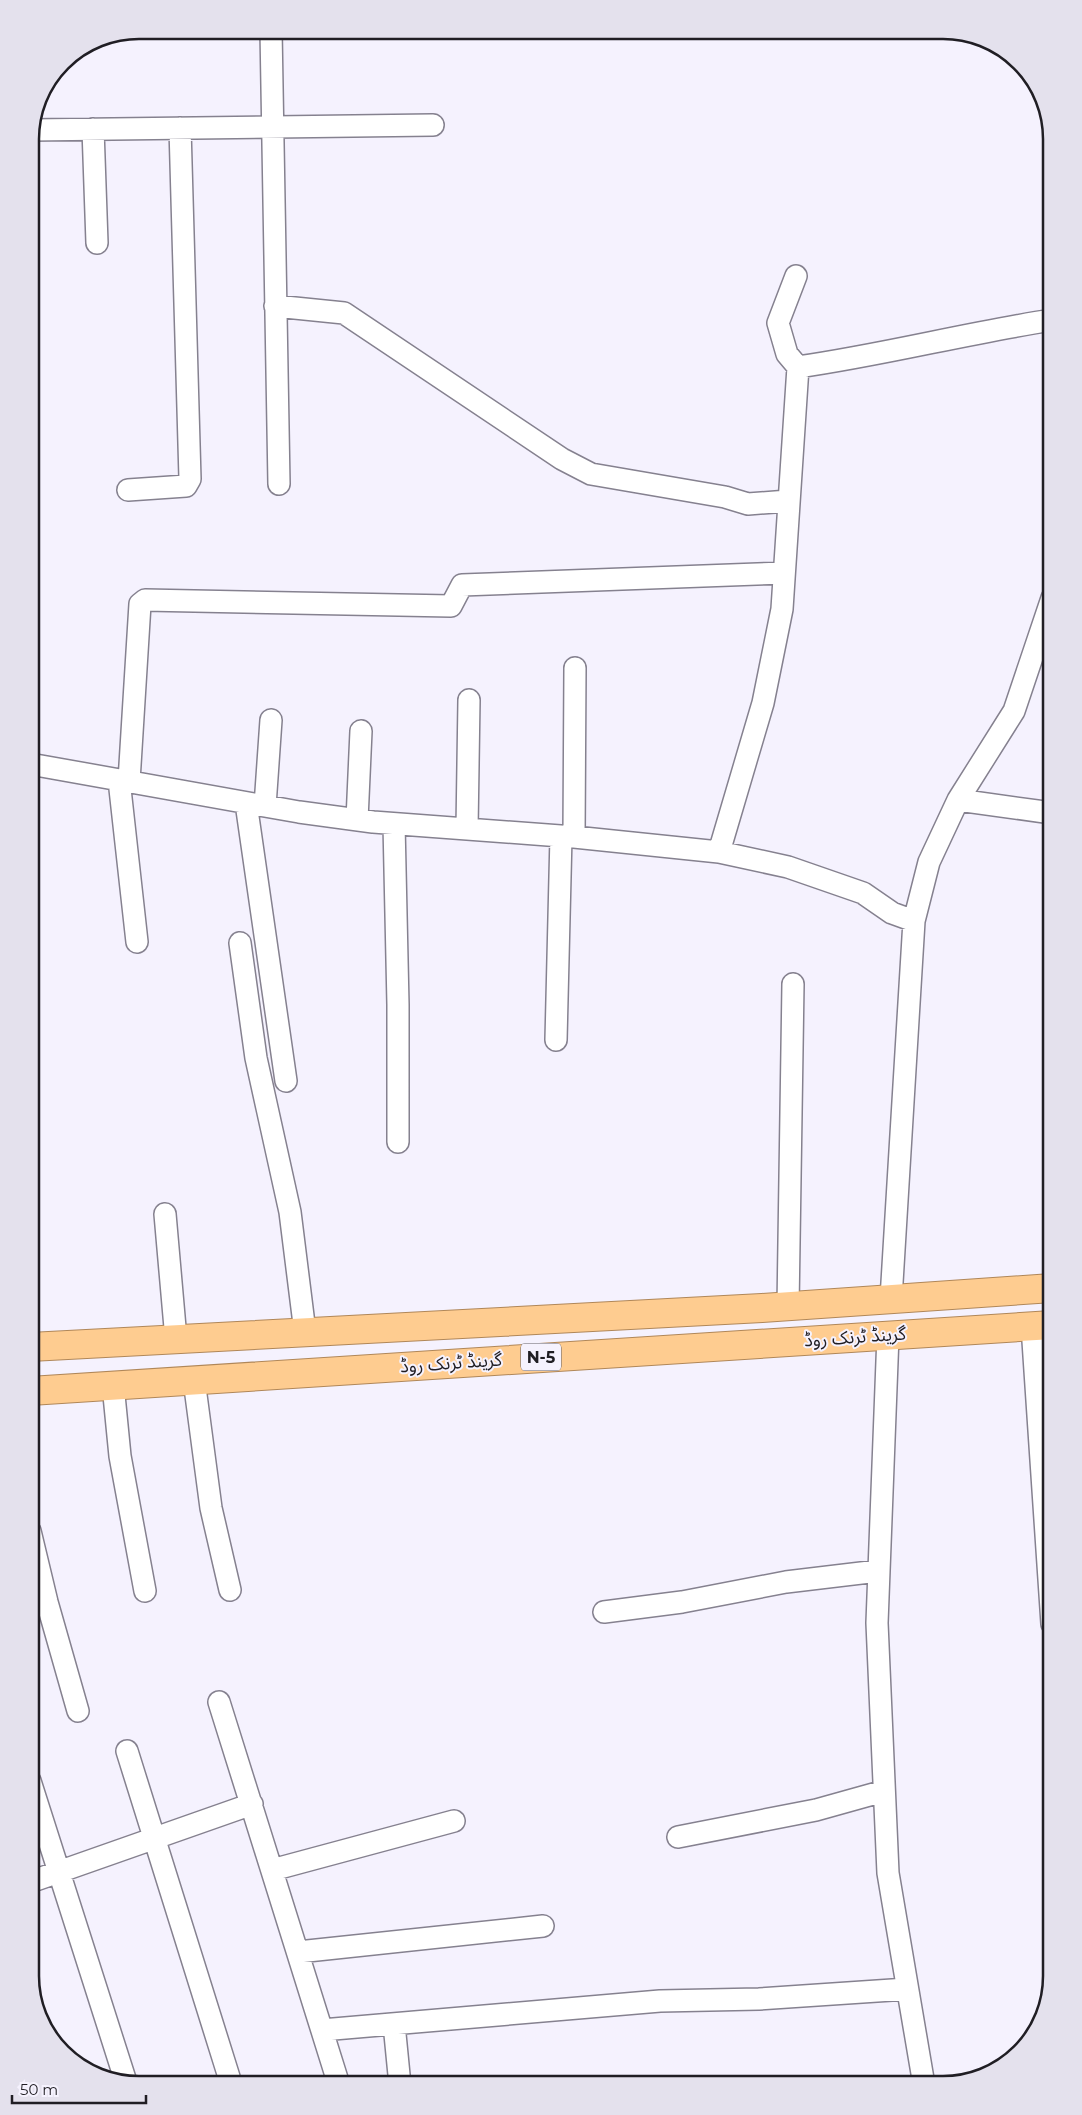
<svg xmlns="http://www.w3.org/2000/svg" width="1082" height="2115" font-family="Montserrat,'Noto Sans Arabic',sans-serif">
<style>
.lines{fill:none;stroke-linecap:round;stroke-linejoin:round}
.minor-casing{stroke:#85818f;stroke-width:24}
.trunk-casing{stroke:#b08759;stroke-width:30}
.minor{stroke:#fff;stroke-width:21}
.trunk{stroke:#fecc90;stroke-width:28}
.labels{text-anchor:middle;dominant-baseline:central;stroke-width:4;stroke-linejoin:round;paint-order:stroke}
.shield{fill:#f5f2fe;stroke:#605e65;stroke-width:1}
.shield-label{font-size:16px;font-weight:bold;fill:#201e24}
.street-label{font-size:18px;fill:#201e24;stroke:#f5f2fe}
.rim{fill:none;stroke:#201e24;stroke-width:2.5}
</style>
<rect width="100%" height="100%" fill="#f5f2fe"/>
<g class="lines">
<defs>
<path id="minor" d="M271,30L279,484
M93,129L97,243
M31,130L433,125
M796,276L778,323L787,354L798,367C883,355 967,333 1052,320
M275,306L344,313L562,459L591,474L725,497L748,504L788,501
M128,490L186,486L190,479L180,128
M30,764L299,812L373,822L574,837L719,852L788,867L863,893L892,913L914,921
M119,780L137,942
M129,781L140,604L145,600L451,606L462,585L784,573
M958,800L1052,813
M246,803L286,1081
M265,806L271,720
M357,820L361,731
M394,824L398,1005V1142
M467,829L469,700
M574,837L575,668
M719,852L763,703L782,609L798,367
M240,943L256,1058L290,1212L305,1332
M556,1040L561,836
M165,1214L176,1339
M891,1299L914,921L929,862L958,800L1014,711L1052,598
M788,1307L793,984
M1032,1326L1052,1624
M888,1335L877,1623L888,1873L924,2085
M194,1380L211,1508L230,1590
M113,1385L120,1456L145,1591
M30,1531L47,1602L78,1711
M604,1612L682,1602L786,1582L878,1571
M219,1702L339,2085
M127,1751L229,2077
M30,1781L125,2079
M678,1837L816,1810L884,1791
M272,1870L454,1821
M30,1882L252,1804
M298,1952L543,1926
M394,2024L400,2085
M322,2030L660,2001L759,1999L907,1989"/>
<path id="trunk" d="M30,1347L762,1308L1052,1288
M30,1391L1052,1325"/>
</defs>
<use href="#minor" class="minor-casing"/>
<use href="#trunk" class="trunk-casing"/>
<use href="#minor" class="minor"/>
<use href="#trunk" class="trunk"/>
</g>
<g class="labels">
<rect class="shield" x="521" y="1343.5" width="40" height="27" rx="4"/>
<g class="shield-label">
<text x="541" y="1357">N-5</text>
</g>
<g class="street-label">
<text transform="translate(855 1337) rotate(-4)">گرینڈ ٹرنک روڈ</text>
<text transform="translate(451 1363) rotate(-4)">گرینڈ ٹرنک روڈ</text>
</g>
</g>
<path d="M0 0H1082V2115H0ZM139 39H943A100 100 0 0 1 1043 139V1976A100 100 0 0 1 943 2076H139A100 100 0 0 1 39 1976V139A100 100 0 0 1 139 39Z" fill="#e4e1ed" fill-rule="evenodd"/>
<path class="rim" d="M139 39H943A100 100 0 0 1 1043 139V1976A100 100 0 0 1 943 2076H139A100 100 0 0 1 39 1976V139A100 100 0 0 1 139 39Z"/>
<path d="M12 2095v8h134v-8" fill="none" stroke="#201e24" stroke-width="2.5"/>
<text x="20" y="2095" font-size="15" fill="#201e24" stroke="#f5f2fe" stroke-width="4" paint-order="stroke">50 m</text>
</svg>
